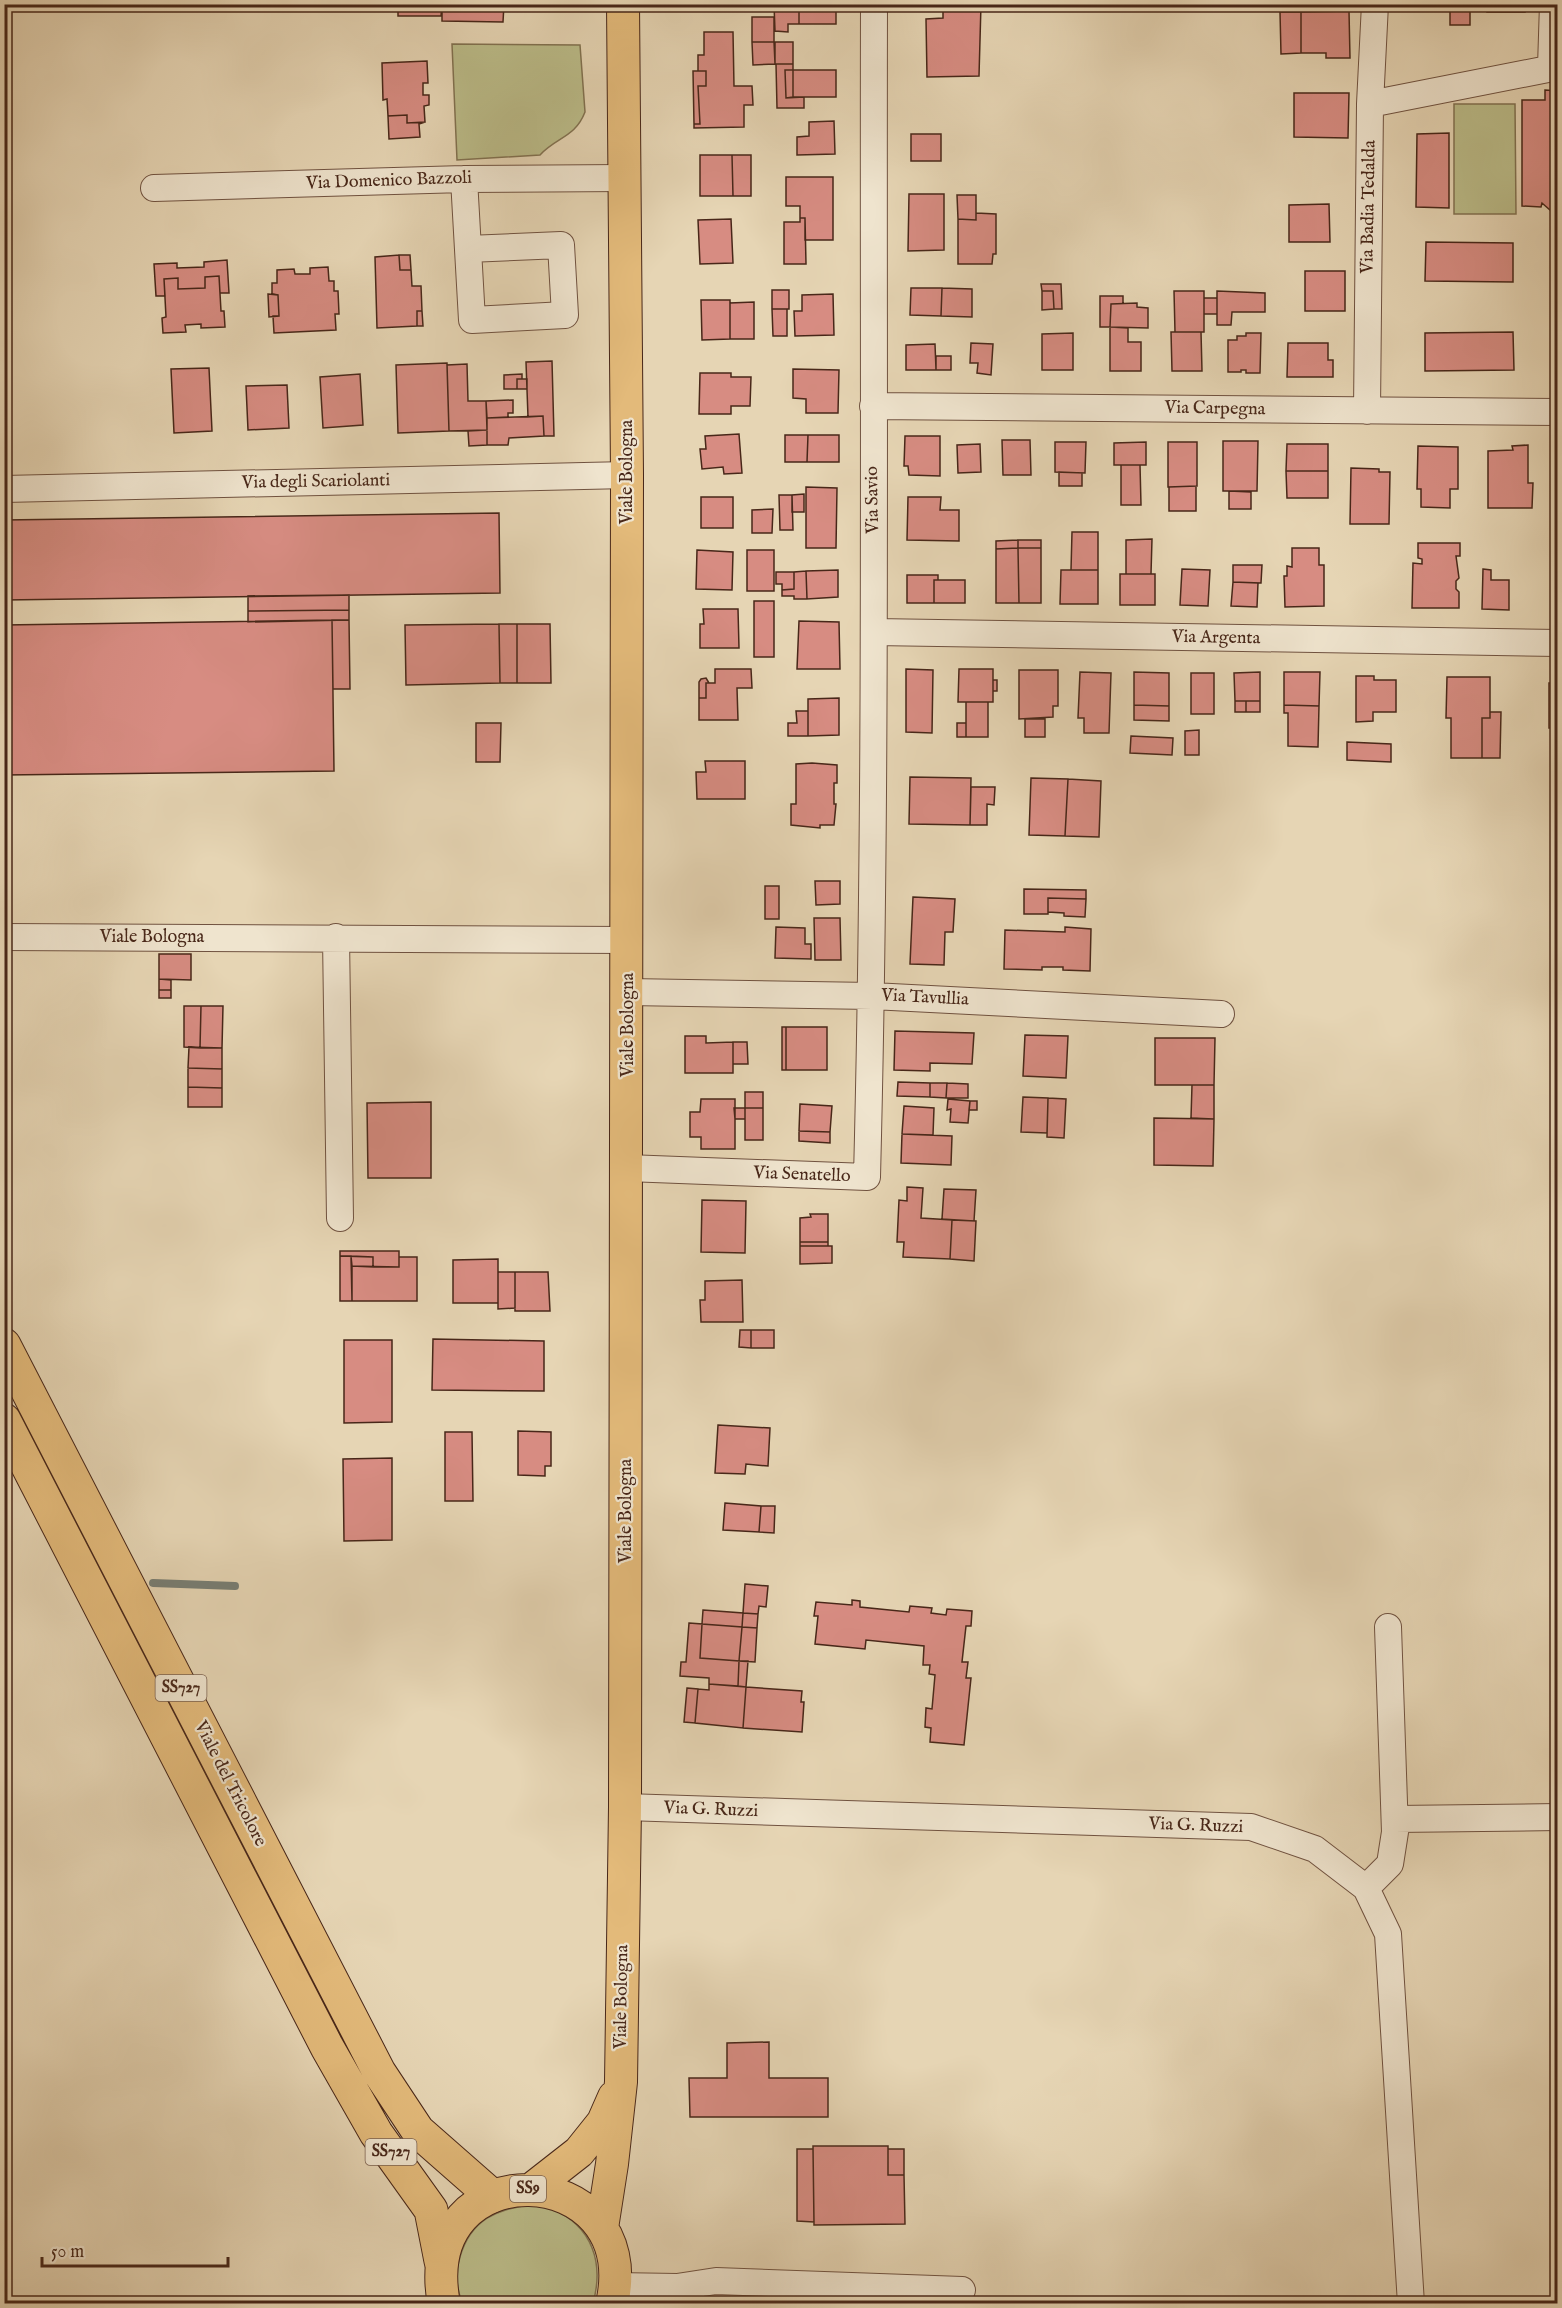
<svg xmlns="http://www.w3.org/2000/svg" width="1562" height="2308" font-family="'IM FELL English',serif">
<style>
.green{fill:#bbbc89;stroke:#827251;stroke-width:1.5}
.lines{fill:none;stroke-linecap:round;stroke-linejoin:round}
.stream{stroke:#777e74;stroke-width:8}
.building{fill:#d78c82;stroke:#482719;stroke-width:1.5}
.minor-casing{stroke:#705240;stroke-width:28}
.major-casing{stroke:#482719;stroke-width:34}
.highway-casing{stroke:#482719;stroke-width:35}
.minor{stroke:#efe4ce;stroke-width:26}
.major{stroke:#e3ba7a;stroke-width:32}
.highway{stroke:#e3ba7a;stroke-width:33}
.labels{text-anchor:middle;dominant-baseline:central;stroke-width:4.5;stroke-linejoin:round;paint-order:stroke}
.shield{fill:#efe4ce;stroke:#7a604f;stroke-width:1.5}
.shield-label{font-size:16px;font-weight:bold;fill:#482719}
.street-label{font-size:18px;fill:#482719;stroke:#efe4ce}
</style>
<rect width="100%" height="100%" fill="#e6d5b4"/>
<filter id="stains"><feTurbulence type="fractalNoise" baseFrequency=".00333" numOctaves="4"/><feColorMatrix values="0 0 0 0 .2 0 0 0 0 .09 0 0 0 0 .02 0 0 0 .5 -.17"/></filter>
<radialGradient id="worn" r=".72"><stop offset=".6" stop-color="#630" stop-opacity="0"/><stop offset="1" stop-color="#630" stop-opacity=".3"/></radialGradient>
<path class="green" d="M452,44L580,45L585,112C575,138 556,137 540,155L457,160Z
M1454,104H1515L1516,214H1454Z
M528,2205C536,2206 544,2207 552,2209C593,2226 604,2264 593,2303H463C449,2276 461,2235 487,2218C500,2210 513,2208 528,2205Z"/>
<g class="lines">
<path class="stream" d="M153,1583L235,1586"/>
</g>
<path class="building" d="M398,4H442L441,16H398Z
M442,4H504L503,22L442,21Z
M774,4H799V24H788V32L775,31Z
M799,4H836V24H799Z
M943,4H981L979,76L927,77L926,19L943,18Z
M1417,4H1454V7H1431Z
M1454,4H1470V25H1450V7H1454Z
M1487,4H1525V12H1487Z
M1349,11L1350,58H1326V53H1301V12Z
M1280,12H1301V53L1281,54Z
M752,17H774V42H752Z
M704,32H733L734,86H752L753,105H744V127L694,128V124H700L698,86H706V71H698V55H704Z
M752,42H774L775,64L753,65Z
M775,42H793V64H775Z
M427,61L428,83H423V95H429V105L424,106L425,122L407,123V115L388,116L387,99L383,100L382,63Z
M776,64H793V70H785L786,98L804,97V108H777Z
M785,70H793V97L786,98Z
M793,70H836V97H793Z
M693,71H706V86H698L700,124H694Z
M1545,90L1558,91L1557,211L1550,210L1542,203L1541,207L1522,206V100H1545Z
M1294,93H1349L1348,138L1294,137Z
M407,115V123L425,122L419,124L420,137L389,139L388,116Z
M834,121L835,154L797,155V137L809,136V122Z
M1449,133V208L1416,207L1417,134Z
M911,134H941V161H911Z
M700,155H732L733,196H700Z
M732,155H751V196H733Z
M786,177H833V240H805V218H800V206H786Z
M909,194H944V250L908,251Z
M957,195H976V220L958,219Z
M1329,204L1330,242H1289V205Z
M976,213L996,214V254H993L992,264H958V219L976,220Z
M800,218H805L806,264H784V222H800Z
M731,219L733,263L700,264L698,220Z
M1426,242L1513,243V282L1425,281Z
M399,255L400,270H411L412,286H421L422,311H417V326L377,328L375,257Z
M399,255H410L411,270H400Z
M227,260L229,293H220L219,276L205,277V288L178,289V278L164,279L165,296H156L154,264L177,263V268L204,267V262Z
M328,267L329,281H334V291H338L339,314H335L336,330L274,333L273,316H279L278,295L272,294V283H277V270L294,269L295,274H310V268Z
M1305,271H1345V311H1305Z
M219,276L221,311H224L225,327L201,328V324L185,325L186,332L163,333L162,318L166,317L164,279L178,278V289L205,288V277Z
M1041,284H1061L1062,309H1054L1053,291H1042Z
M911,288H942L941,316L910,315Z
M942,288L972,289V317L941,316Z
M772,290H789V309H772Z
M1042,291H1053L1054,309L1042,310Z
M1174,291H1204V332H1175Z
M1217,291L1265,293V312H1232L1231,325H1217Z
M268,294L278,295L279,316L269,317Z
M833,294L834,335L795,336L794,311H802V295Z
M1100,296H1123V304H1111L1110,327H1100Z
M1204,298H1217V314H1204Z
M701,300H730V339L702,340Z
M754,302V339H730V303Z
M1137,303V307L1148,308V328L1110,327L1111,304Z
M772,309H787V336H773Z
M417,311H422L423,326H417Z
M1110,327L1128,328V342H1141V371H1110Z
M1171,332H1201L1202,371H1172Z
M1513,332L1514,370L1425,371V333Z
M1073,333V370H1042V334Z
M1246,333H1261L1260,373H1246V370H1241V372H1228V340H1237V336H1246Z
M971,343L993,344L991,375L977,373L978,363H970Z
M1288,343H1328V360H1333V377H1287Z
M935,344L936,370H906V345Z
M936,356H951V370H936Z
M552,361L554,436H544L543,416L528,417L526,362Z
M447,363L449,431L398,433L396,365Z
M467,364L468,401H486L487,430L449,431L447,365Z
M209,368L212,431L174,433L171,369Z
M793,369L839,370L838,413H806V399L793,398Z
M700,373H731V377H751L750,406H731V414H699Z
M360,374L363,425L323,428L320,377Z
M522,374V379H517V389H504V375Z
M517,379H527V389H517Z
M287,385L289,428L248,430L246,386Z
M513,400V413H508V417L487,418L486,401Z
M543,416L544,436L509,438L508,445H487V418Z
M487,430V445L469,446L468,431Z
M739,434L742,473L724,474L723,467L702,469L700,449H706L705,436Z
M785,435H808L807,462H785Z
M808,435H839V462H807Z
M905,436H940V476L909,475L908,466H904Z
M1002,440H1030L1031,475H1003Z
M1223,441H1258L1257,491H1223Z
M1055,442H1086L1085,473L1055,472Z
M1146,442V465H1114V443Z
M1168,442H1197V486L1168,487Z
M980,444L981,472L958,473L957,445Z
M1287,444H1328V471H1286Z
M1528,445V483H1533L1532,508H1488V451L1513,450L1512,446Z
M1418,446L1458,447V489H1450V508L1421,507V489H1417Z
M1121,465H1140L1141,505H1121Z
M1351,468L1379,469V472H1390L1389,524H1350Z
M1286,471H1328V498H1287Z
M1059,472L1082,473V486H1059Z
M1196,486V511H1169V487Z
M806,487L837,488L836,548H806Z
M1229,491L1251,492V509H1229Z
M804,494V512H792V495Z
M779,495H792L793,530H780Z
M701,497H733V528H701Z
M908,497H941L940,510H959V541L907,540Z
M773,509L772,533H752V510Z
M499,513L500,593L4,600V520Z
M1072,532H1098V570H1071Z
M1152,539L1151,574H1126V540Z
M1018,540V548L996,549V541Z
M1018,540H1041V548H1018Z
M1418,543H1460V556H1456L1459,578L1456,581V589L1459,592V608H1412L1413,563L1422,564V559L1418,558Z
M1555,545H1558V611H1552Z
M1018,548L1019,603H996V549Z
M1018,548H1041V603H1019Z
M1292,548H1319V565H1324V606L1285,607L1284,576H1287V566L1292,567Z
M697,550L733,552L732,590L696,589Z
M747,550H774V591H747Z
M1233,565H1262L1261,583L1233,582Z
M1182,569L1210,570L1208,606L1180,605Z
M1483,569L1491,570V580H1509V610L1482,609Z
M838,570V597L807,599L806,571Z
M1061,570H1098V604H1060Z
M806,571L807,599H794V596H782V590L794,589V572Z
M776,572H794V589L782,590V584H776Z
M1120,574H1155V605H1120Z
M907,575H938V580H934V603H907Z
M934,580H965V603H934Z
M1233,582L1258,583L1257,607L1231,606Z
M349,595V610L248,611V596Z
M754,601H774V657H754Z
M703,609H738L739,648H700V624H704Z
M349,610V620L248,622V611Z
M332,620H349L350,689H333Z
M332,620L334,771L4,775V625Z
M799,621L839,622L840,669H797Z
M499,624H517V683H500Z
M499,624L500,683L406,685L405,625Z
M517,624H550L551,683H517Z
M715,669H751L752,688H737L738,720H699V698H706V683H715Z
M906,669L933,670L932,733L906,732Z
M959,669H993V702H958Z
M1019,670H1058V706H1053V717L1019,719Z
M1080,672L1111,673L1109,733H1084V718H1078Z
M1134,672L1169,673V706L1134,705Z
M1260,672V701H1235L1234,673Z
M1284,672H1320L1319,706L1284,705Z
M1191,673H1214V714H1191Z
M1356,676H1374V680H1396V712H1373V721L1356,722Z
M1447,677H1490V718H1482V758H1451V718H1446Z
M706,678L709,683H706V698H699V682L701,679Z
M993,680H997V691H993Z
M1549,683H1558V758L1554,757L1555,728H1549Z
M839,698V735L808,736V699Z
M1235,701H1246V712H1235Z
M1246,701H1260V712H1246Z
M966,702H988V737H966Z
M1134,705L1169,706V721L1134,720Z
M1284,705L1319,706L1318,747L1288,746V713H1284Z
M796,711H808V736H788V723H797Z
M1490,712H1501L1500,758H1482V718H1490Z
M1025,719H1045V737H1025Z
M476,723H501L500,762H476Z
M957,723H966V737H957Z
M1199,730V755H1185V731Z
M1131,736L1173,738L1172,755L1130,753Z
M1347,742L1391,744V762L1347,760Z
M705,761H745V799H697L696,772H706Z
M812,763L837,765V783H834V804H836L834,825H820V828L791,825V804H796V764Z
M910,777L971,778L970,825L909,824Z
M1031,778L1068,779L1065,836L1029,835Z
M1068,779L1101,781L1099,837L1065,836Z
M971,787H995L994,805L987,804V825H970Z
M815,881H840V904L816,905Z
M765,886H779V919H765Z
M1024,889L1086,890V899L1048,898V914H1024Z
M913,897L955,899L953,932H945L944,965L910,964Z
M1048,898L1086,899L1085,917L1064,916V913L1048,912Z
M814,918H840L841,960H815Z
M776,927L805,928V944H811V959L775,958Z
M1065,927L1091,929L1090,971L1063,970V967H1042V970L1004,969L1005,930L1065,932Z
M159,954H191V980L159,979Z
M159,979L171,980V990H159Z
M159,990H171V998H159Z
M184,1006H201L200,1048L184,1047Z
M201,1006H223L222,1048H200Z
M782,1027H786V1070H782Z
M786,1027H827V1070H786Z
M895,1031L974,1033L972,1064L930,1063V1071L894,1070Z
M1025,1035L1068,1036L1066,1078L1023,1076Z
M685,1036H706V1043L733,1042V1073H685Z
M1155,1038H1215L1214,1085H1155Z
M733,1042H747L748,1064H733Z
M189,1047L222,1048V1069L188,1068Z
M188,1068L222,1069V1088L188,1087Z
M898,1082L930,1083V1097L897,1096Z
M930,1083H947L946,1098L930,1097Z
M947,1083L968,1084V1098H946Z
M1192,1085H1214V1119L1191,1118Z
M188,1087L222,1088V1107H188Z
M745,1092H763V1108H745Z
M1023,1097L1048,1098L1047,1133L1021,1132Z
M1048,1098L1066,1099L1064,1138L1047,1137Z
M701,1099H735V1149H701V1137H690V1112H700Z
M948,1099L970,1101L968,1123L950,1122L951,1109L947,1110Z
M970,1101H977V1110H969Z
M431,1102V1178H368L367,1103Z
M800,1104L832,1106L830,1132L799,1131Z
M904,1106L934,1108L933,1135L902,1134Z
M734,1108H745V1119H735Z
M745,1108H763V1140H745Z
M1154,1118L1214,1119L1213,1166L1154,1165Z
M799,1131L830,1132V1143L799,1141Z
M902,1134L952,1136L951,1165L901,1163Z
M907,1187L923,1188L921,1218L952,1220L950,1259L903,1257L904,1242H897L899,1200L907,1201Z
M944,1189L976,1190L974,1221L942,1219Z
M702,1200L746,1201L745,1253L701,1252Z
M810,1214H828V1242H800V1218L811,1217Z
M952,1220L976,1221L974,1261L950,1259Z
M800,1242H828V1246H800Z
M800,1246H832V1263L800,1264Z
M340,1251H399V1267H373V1257L340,1256Z
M340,1256H351L352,1301H340Z
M351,1256L373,1257V1267L352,1266Z
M399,1257H417V1301H352V1266L399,1267Z
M498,1259V1303H453V1260Z
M498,1272H515V1308L498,1309Z
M515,1272H548L550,1311H515Z
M742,1280L743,1322H701L700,1300H705V1281Z
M740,1330H751V1348L739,1347Z
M751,1330H774V1348H751Z
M433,1339L544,1341V1391L432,1390Z
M344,1340H392V1422L344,1423Z
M718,1425L770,1428L768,1466L746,1464L745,1474L715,1473Z
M518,1431L551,1432V1466H545V1476L518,1475Z
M445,1432H472L473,1501H445Z
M392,1458V1540L344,1541L343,1459Z
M725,1503L761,1506L759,1532L723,1530Z
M761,1506H775L774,1533L759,1532Z
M745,1584L768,1586L766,1607L759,1606L758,1614L743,1613Z
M852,1600L860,1601V1607L909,1612L910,1606L932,1608L931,1613L946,1615L947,1609L972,1611L971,1626H966L962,1662H968L966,1678H971L964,1745L930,1742L931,1728L925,1727L926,1708L932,1709L935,1675L929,1674L930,1665H923L924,1646L866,1640L865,1649L815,1644L818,1616H814L816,1602L852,1605Z
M703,1610L743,1613L742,1627L702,1624Z
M743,1613L758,1614L757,1628L742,1627Z
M689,1623L702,1624L700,1658L739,1661L738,1686L709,1684V1678L680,1676L681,1662H686Z
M702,1624L742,1627L739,1661L700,1658Z
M742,1627L757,1628L755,1662L739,1661Z
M739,1661H748L746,1687L738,1686Z
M709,1684L746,1687L743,1728L695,1723L698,1689L709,1690Z
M746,1687L802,1691L801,1702H804L802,1732L743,1728Z
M687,1688L698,1689L695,1723L684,1722Z
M769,2042V2078H828V2117H690L689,2078H727V2043Z
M813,2146H888V2175H904L905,2224L814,2225Z
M797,2149H813L814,2222L797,2221Z
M888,2149H904V2175H888Z
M789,2298H860V2304H789Z
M860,2298L990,2299V2304H860Z"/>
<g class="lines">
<defs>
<path id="minor" d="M1551,67L1553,4
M1370,104L1558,67
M464,179L472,320L565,315L561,245L468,249
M154,188L464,179L624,178
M873,406L1558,412
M1367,411L1370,104L1375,4
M4,489L627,475
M875,632L1558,643
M4,937L628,940
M336,937L340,1218
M628,992L872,996L1221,1014
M627,1168L867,1177C877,787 873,396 874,4
M625,1807L1251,1827L1315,1849L1366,1888L1388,1934L1411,2304
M1395,1819L1558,1817
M1366,1888L1390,1864L1395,1832L1388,1627
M615,2286L677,2287L716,2281L962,2290"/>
<path id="major" d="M533,2188L579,2152L603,2122L614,2097
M602,2228L612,2164L621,2082L625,1807L627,475L623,4
M444,2304C414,2148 645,2156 612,2304"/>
<path id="highway" d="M4,1345L379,2072L418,2131L492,2196
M4,1420L327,2047L376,2133L431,2210L441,2261"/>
</defs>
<use href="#minor" class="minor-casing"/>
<use href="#major" class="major-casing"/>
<use href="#highway" class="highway-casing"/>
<use href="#minor" class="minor"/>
<use href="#major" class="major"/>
<use href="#highway" class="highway"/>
</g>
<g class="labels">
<g class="shield">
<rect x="155.5" y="1675" width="51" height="26" rx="4.5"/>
<rect x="365.5" y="2139" width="51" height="26" rx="4.5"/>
<rect x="510" y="2176" width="36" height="26" rx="4.5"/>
</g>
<g class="shield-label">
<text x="181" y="1688">SS727</text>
<text x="391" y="2152">SS727</text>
<text x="528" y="2189">SS9</text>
</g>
<g class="street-label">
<text transform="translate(389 181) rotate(-2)">Via Domenico Bazzoli</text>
<text transform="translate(1369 207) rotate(-89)">Via Badia Tedalda</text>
<text transform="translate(1215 409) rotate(1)">Via Carpegna</text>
<text transform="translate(627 472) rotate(-90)">Viale Bologna</text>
<text transform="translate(316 482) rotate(-1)">Via degli Scariolanti</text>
<text transform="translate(873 500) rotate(-91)">Via Savio</text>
<text transform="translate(1216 638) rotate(1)">Via Argenta</text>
<text x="152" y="937">Viale Bologna</text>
<text transform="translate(925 998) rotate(3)">Via Tavullia</text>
<text transform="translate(628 1025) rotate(-90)">Viale Bologna</text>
<text transform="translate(802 1175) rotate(2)">Via Senatello</text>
<text transform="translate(626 1511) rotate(-90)">Viale Bologna</text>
<text transform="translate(230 1784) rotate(63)">Viale del Tricolore</text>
<text transform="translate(711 1810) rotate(2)">Via G. Ruzzi</text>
<text transform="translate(1196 1826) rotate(2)">Via G. Ruzzi</text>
<text transform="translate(622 1997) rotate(-89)">Viale Bologna</text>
</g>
</g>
<rect width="1562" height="2308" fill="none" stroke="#e6d5b4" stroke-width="24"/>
<rect x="6" y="6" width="1550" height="2296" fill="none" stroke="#482719" stroke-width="3"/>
<rect x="12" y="12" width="1538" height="2284" fill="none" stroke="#482719" stroke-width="1.5"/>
<path d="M42 2257v9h186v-9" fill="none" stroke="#482719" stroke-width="3"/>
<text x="51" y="2257" font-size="18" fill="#482719" stroke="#efe4ce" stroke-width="4.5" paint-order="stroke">50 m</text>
<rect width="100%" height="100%" filter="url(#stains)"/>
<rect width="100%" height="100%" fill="url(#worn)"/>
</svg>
